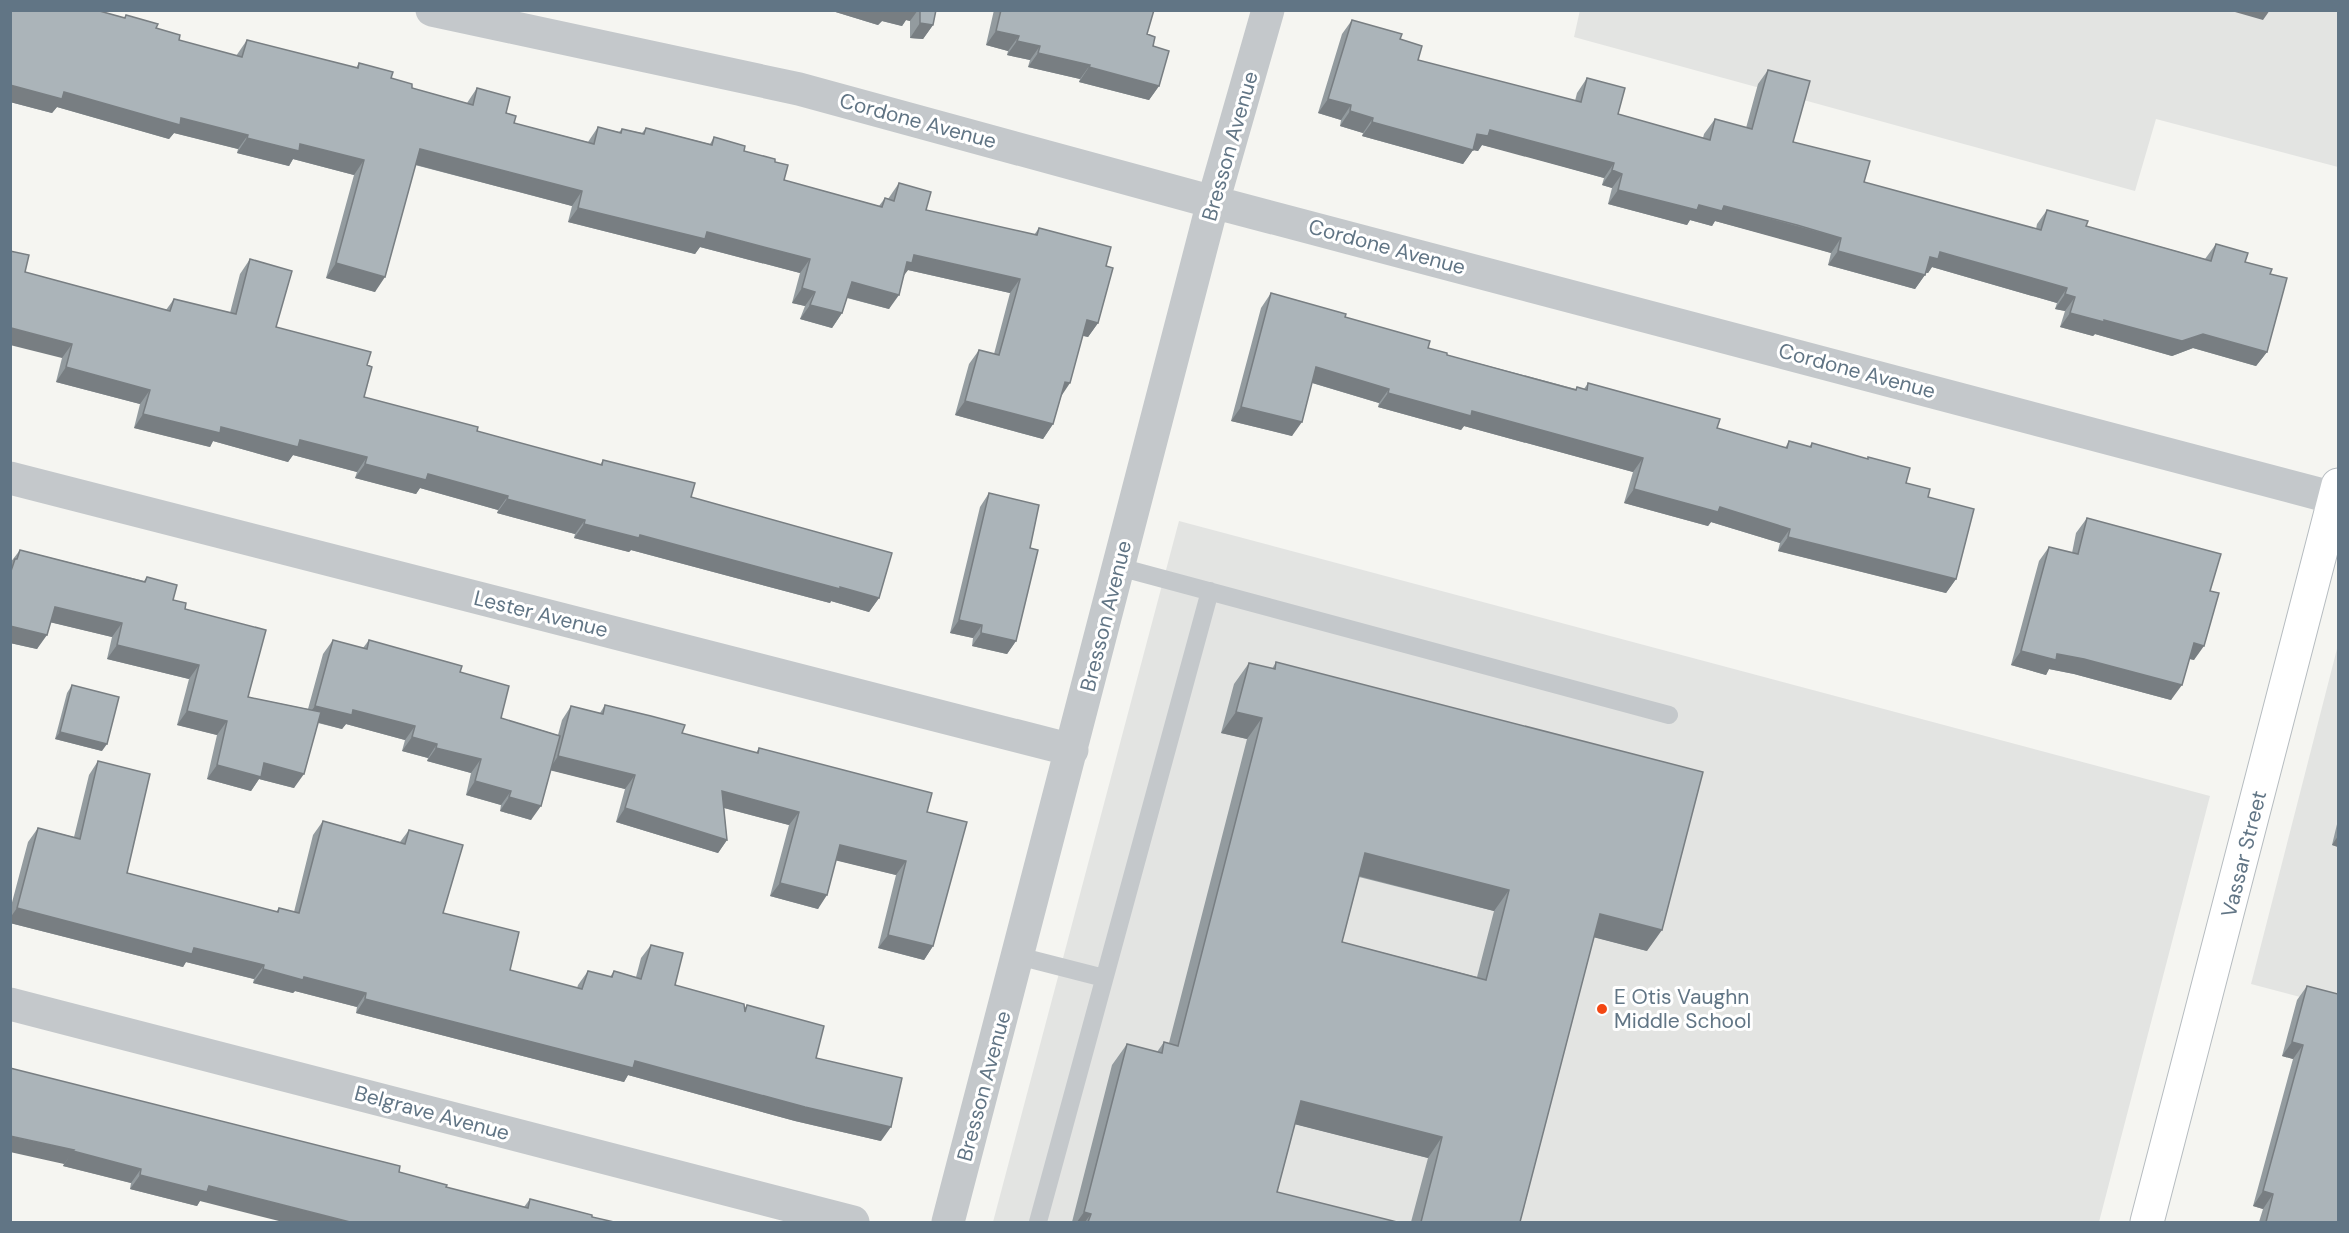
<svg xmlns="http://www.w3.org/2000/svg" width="2349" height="1233" font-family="'DM Sans',sans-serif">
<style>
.built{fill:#e3e4e2}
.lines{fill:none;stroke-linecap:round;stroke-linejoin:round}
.secondary-casing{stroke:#b6bcc0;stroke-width:35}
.lane{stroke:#c4c8cb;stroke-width:18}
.street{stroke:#c4c8cb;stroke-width:33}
.secondary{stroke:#fff;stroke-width:33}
.wall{fill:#939b9f;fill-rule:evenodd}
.shaded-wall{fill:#787e82}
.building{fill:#abb4b9;stroke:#787e82;stroke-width:1.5;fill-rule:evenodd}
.poi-dot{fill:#f34713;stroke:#fff;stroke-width:2}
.labels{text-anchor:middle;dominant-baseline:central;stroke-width:6;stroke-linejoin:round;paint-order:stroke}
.street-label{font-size:21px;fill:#617585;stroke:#fff}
.poi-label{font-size:21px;fill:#617585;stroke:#fff;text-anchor:start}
</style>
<rect width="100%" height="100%" fill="#f5f5f1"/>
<path class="built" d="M1580,10L2338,11V167L2156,119L2135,191L1574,37Z
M1179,521L2210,796L2099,1222H993Z
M2338,645V1007L2251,984Z"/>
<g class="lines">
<defs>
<path id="secondary" d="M2147,1222L2338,485"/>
</defs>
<use href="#secondary" class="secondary-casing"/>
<path class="lane" d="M1119,567L1669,715
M1018,956L1104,978
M1038,1222L1210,591"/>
<path class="street" d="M432,10L799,89L1213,202L2338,499
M10,478L1072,750
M10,1004L853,1222
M948,1222L1213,202L1268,10"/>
<use href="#secondary" class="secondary"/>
</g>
<path class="wall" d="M829,10H936L933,25L923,39L910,38V21L906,20L902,26L882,21L878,25Z
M994,10H1154L1147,34L1153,46L1159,86L1149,100L1079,82L1080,79L1028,67L1030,60L1007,55L1008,51L986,45Z
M126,15L156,28L179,40L236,56L247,40L356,68L359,63L412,88L467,103L477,88L506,113L514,123L588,142L598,127L619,132L622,129L642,133L646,128L710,144L714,137L744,151L775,162L784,180L879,206L885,198L888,199L899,183L926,210L1034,235L1039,228L1106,266L1098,323L1088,337L1083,336L1061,397L1053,424L1043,439L955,415L969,364L979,350L994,354L1010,293L908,270L904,275L889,309L847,298L842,313L832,328L800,319L805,306L792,303L800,273L700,247L695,254L568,222L572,206L415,165L375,292L326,278L354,175L293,159L289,166L237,153L238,149L174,133L169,139L57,107L52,113L10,102L124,18Z
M1352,20L1400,39L1418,60L1575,101L1577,93L1587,78L1618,114L1703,138L1704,134L1715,119L1746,128L1758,84L1768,70L1793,142L1864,182L2036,229L2037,224L2047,210L2086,226L2205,259L2216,244L2245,262L2270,274L2267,352L2256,366L2193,348L2172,356L2095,334L2093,336L2060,327L2065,311L2055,309L2057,303L1932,267L1928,273H1926L1915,289L1828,265L1831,253L1787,240L1715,221L1712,226L1690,220L1687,225L1608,204L1612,188L1602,185L1604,178L1519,154L1482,145L1478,151L1473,150L1463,164L1362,136L1363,133L1340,126L1341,120L1318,113L1342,34Z
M250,259L276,327L367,365L364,397L477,431L600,465L603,460L691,497L879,598L869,612L831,601L830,603L631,550L629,552L574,538L575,534L497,513L498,510L420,488L416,494L355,478L357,472L293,455L288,462L213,441L210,447L134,428L140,404L56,382L62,358L25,272L166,310L174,299L230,313L240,274Z
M1271,293L1345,317L1447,355L1576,389L1577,387L1584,389L1588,383L1717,428L1785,448L1789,441L1809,447L1812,443L1867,459L1868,457L1928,497L1956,579L1946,593L1778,551L1780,543L1711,522L1708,526L1624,503L1633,472L1464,426L1461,430L1378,407L1379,403L1312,383L1292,436L1231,421L1261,308Z
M989,493L1016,641L1007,654L972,646L973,638L950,633L980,507Z
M2087,518L2210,591L2194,660L2189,659L2171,700L2074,674L2049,669L2046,675L2011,665L2039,561L2049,547L2072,553L2076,533Z
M20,550L144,581L147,577L185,609L248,697L308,709L323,654L333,640L363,648L369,640L460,672L501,718L558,735L562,720L571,706L600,713L605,705L682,733L756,753L759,748L927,812L933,946L924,960L878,948L896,875L836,860L818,909L770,896L789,825L724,808L727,840L718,853L616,822L625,789L551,770L531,820L500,811L501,805L466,795L471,773L427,761L428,758L402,751L405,740L346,724L342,729L318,723L294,788L259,779L251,791L207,779L217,735L177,725L189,679L107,659L112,637L50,622L37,649L10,643V563Z
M1276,662L1647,951L1594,937L1520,1222H1411L1428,1158L1295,1124L1277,1192L1397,1222H1072L1112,1065L1127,1044L1157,1052L1164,1042L1169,1043L1247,739L1221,733L1234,684L1249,663L1272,669ZM1359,877L1494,911L1477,977L1342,942Z
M72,685L102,751L55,739L67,693Z
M98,761L127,873L276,912L279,908L294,912L313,835L323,821L400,842L409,830L443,913L510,970L577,988L578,985L588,971L610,977L614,971L636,977L641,958L651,945L675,985L745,1008L747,1005L816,1058L881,1141L795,1121L628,1075L624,1082L356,1013L357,1007L295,991L293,993L253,983L254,979L186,962L183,967L10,923V910L28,842L38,828L74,837L89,775Z
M2338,820V847L2332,845Z
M2307,986L2338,1222H2259L2263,1209L2253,1206L2293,1059L2282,1056L2297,1000Z
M10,1068L399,1172L446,1187L524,1207L530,1199L592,1215L200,1201L197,1206L130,1189L131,1183L63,1166L64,1164Z"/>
<path class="shaded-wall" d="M829,10L910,11L918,10L910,21L906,20L902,26L882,21L878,25Z
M2228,10H2270L2263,20Z
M920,23L933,25L923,39L910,38Z
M996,31L1019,36L1008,51L986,45Z
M1017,41L1040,46L1030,60L1007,55Z
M1038,53L1090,65L1080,79L1028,67Z
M1089,67L1159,86L1149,100L1079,82Z
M10,85L64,92L181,118L248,135L238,149L174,133L169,139L57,107L52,113L10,102Z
M1328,99L1351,105L1341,120L1318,113Z
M1350,111L1373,118L1363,133L1340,126Z
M1372,122L1477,134L1490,130L1614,163L1604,178L1482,145L1478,151L1473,150L1463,164L1362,136Z
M247,138L300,144L364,160L354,175L293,159L289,166L237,153Z
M420,149L582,191L572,206L409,163Z
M1612,170L1622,174L1612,188L1602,185Z
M1618,190L1699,205L1724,206L1841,238L1831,253L1715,221L1712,226L1690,220L1687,225L1608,204Z
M578,208L707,232L810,259L800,273L700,247L695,254L568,222Z
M1838,251L1925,275L1915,289L1828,265Z
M1940,252L2067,288L2057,303L1932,267L1928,273L1920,271L1930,257Z
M914,255L1020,279L1010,293L908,270L902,278L907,262Z
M336,263L385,277L375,292L326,278Z
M852,282L899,295L889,309L841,296Z
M802,288L815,292L805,306L792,303Z
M2065,294L2075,297L2065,311L2055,309Z
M810,305L842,313L832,328L800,319Z
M2070,313L2104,320L2203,334L2267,352L2256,366L2193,348L2172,356L2095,334L2093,336L2060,327Z
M1087,320L1098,323L1088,337L1077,334Z
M11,328L72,344L62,358L10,345V329Z
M66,367L150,390L140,404L56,382Z
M1316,367L1389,389L1379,403L1306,381Z
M1065,382L1070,383L1060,398Z
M1388,393L1472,411L1643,458L1633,472L1464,426L1461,430L1378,407Z
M965,401L1053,424L1043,439L955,415Z
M1241,407L1302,422L1292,436L1231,421Z
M143,414L300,440L367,457L357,472L293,455L288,462L213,441L210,447L134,428Z
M365,464L428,474L508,496L498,510L420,488L416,494L355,478Z
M1634,489L1720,507L1790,529L1780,543L1711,522L1708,526L1624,503Z
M507,499L585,520L575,534L497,513Z
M584,524L640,535L840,587L879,598L869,612L831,601L830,603L631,550L629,552L574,538Z
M1788,537L1956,579L1946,593L1778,551Z
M55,607L122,623L112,637L45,621Z
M959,620L982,625L973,638L950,633Z
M10,626L47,635L37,649L10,643Z
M981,633L1016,641L1007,654L972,646Z
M2194,643L2204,646L2194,660L2183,657Z
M117,645L199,665L189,679L107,659Z
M2021,651L2057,654L2084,659L2182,685L2171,700L2074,674L2049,669L2046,675L2011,665Z
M315,706L353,710L415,726L405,740L346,724L342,729L305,719Z
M187,711L227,721L217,735L177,725Z
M1236,712L1262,718L1247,739L1221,733Z
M60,732L107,744L102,751L55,739Z
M412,737L437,744L428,758L402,751Z
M436,748L481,759L471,773L427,761Z
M558,756L635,775L625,789L549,770Z
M264,763L304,774L294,788L259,779L251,791L207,779L217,765Z
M475,781L511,791L501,805L466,795Z
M722,791L799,812L789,825L713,805Z
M509,797L541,806L531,820L500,811Z
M625,808L727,840L718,853L616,822Z
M2338,836V847L2332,845Z
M840,845L906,861L896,875L830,859Z
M1365,853L1509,890L1494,911L1351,874Z
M780,883L827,895L818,909L770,896Z
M17,908L194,948L264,965L254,979L186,962L183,967L10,923V918Z
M1600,914L1662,930L1647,951L1585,935Z
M888,935L933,946L924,960L878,948Z
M263,969L304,977L366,993L357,1007L295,991L293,993L253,983Z
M365,999L635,1061L891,1127L881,1141L795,1121L628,1075L624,1082L356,1013Z
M2292,1042L2303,1045L2293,1059L2282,1056Z
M1301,1101L1442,1137L1428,1158L1286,1122Z
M10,1136L74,1150L64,1164L10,1152Z
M73,1151L141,1169L131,1183L63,1166Z
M140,1175L209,1186L350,1222H283L200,1201L197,1206L130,1189Z
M2263,1191L2273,1194L2263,1209L2253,1206Z
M1084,1212L1091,1214L1085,1222H1077Z"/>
<path class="building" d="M10,10H96L125,18L126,15L158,24L156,28L180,35L179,40L242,57L247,40L358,68L359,63L393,72L391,78L412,84V88L473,105L477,88L510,97L506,113L516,116L514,123L594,144L598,127L621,133L622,129L644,134L646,128L712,145L714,137L745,146L744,151L775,159V162L788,165L784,180L882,207L885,198L894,201L899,183L931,192L926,210L1037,235L1039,228L1111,247L1106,266L1113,268L1098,323L1087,320L1070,383L1065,382L1053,424L965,401L979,350L999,355L1020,279L914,255L912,263L907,262L899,295L852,282L842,313L810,305L815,292L802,288L810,259L707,232L705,239L578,208L582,191L420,149L385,277L336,263L364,160L300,144L299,151L247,138L248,135L181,118L180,125L64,92L62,99L10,85Z
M920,10H936L933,25L920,23Z
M1001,10H1154L1147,34L1155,37L1153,46L1169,51L1159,86L1089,67L1090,65L1038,53L1040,46L1017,41L1019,36L996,31Z
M1352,20L1402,34L1400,39L1422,46L1418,60L1581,102L1587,78L1625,88L1618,114L1710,140L1715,119L1752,129L1768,70L1810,81L1793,142L1870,161L1864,182L2041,230L2047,210L2088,221L2086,226L2211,261L2216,244L2248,253L2245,262L2272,269L2270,274L2287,278L2267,352L2203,334L2182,341L2104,320V322L2070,313L2075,297L2065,294L2067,288L1940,252L1938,259L1930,257L1925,275L1838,251L1841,238L1797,225L1724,206L1722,211L1699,205L1697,210L1618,190L1622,174L1612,170L1614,163L1490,130L1488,136L1477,134L1473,150L1372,122L1373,118L1350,111L1351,105L1328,99Z
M10,251L29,255L25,272L170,311L174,299L236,314L250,259L292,271L276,327L371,352L367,365L372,367L364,397L478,427L477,431L602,465L603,460L695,483L691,497L892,553L879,598L840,587V589L640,535L639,538L584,524L585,520L507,499L508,496L428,474L426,480L365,464L367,457L300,440L298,447L221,427L220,433L143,414L150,390L66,367L72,344L11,328L10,331Z
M1271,293L1346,314L1345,317L1430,341L1428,348L1447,353V355L1576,390L1577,387L1587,390L1588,383L1720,419L1717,428L1787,448L1789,441L1811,447L1812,443L1868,459V457L1910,468L1906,483L1930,489L1928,497L1974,509L1956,579L1788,537L1790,529L1720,507L1718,512L1634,489L1643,458L1472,411L1471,416L1388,393L1389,389L1316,367L1302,422L1241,407Z
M989,493L1039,505L1030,548L1038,550L1016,641L981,633L982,625L959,620Z
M2087,518L2221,554L2210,591L2219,593L2204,646L2194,643L2182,685L2084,659L2057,654L2056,660L2021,651L2049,547L2078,554Z
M20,550L145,582L147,577L177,585L173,600L186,603L185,609L266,630L248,697L321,712L304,774L264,763L261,777L217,765L227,721L187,711L199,665L117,645L122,623L55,607L47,635L10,626V574L15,559H17Z
M333,640L367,649L369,640L462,666L460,672L509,686L501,718L560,736L541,806L509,797L511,791L475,781L481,759L436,748L437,744L412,737L415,726L353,710L352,715L315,706Z
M1276,662L1703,772L1662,930L1600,914L1520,1222H1421L1442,1137L1301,1101L1277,1192L1397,1222H1088L1091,1214L1084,1212L1127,1044L1162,1053L1164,1042L1178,1046L1262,718L1236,712L1249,663L1275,669ZM1365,853L1509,890L1486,980L1342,942Z
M72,685L119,697L107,744L60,732Z
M605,705L651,716L685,725L682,733L758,753L759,748L932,793L927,812L967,822L933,946L888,935L906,861L840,845L827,895L780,883L799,812L722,791L727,840L625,808L635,775L558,756L571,706L603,714Z
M98,761L150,774L127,873L278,912L279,908L299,913L323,821L405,844L409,830L463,845L443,913L519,932L510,970L582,989L588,971L612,977L614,971L641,979L651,945L683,953L675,985L744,1004L745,1012L747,1005L824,1026L816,1058L902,1078L891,1127L805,1107L635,1061L633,1068L365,999L366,993L304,977L303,980L263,969L264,965L194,948L192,954L17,908L38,828L80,839Z
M2307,986L2338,994V1222H2266L2273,1194L2263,1191L2303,1045L2292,1042Z
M10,1068L400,1166L399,1172L447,1185L446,1187L528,1208L530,1199L592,1215V1217L614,1222H350L209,1186L207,1192L140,1175L141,1169L73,1151L74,1150L10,1136Z"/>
<circle class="poi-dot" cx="1602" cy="1009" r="6"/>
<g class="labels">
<g class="street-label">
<text transform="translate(918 121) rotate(15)">Cordone Avenue</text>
<text transform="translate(1230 146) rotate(-74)">Bresson Avenue</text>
<text transform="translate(1387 247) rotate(15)">Cordone Avenue</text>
<text transform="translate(1857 371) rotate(15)">Cordone Avenue</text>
<text transform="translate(541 614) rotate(14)">Lester Avenue</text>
<text transform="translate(1106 616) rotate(-76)">Bresson Avenue</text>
<text transform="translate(2244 854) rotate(-76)">Vassar Street</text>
<text transform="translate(984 1086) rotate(-75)">Bresson Avenue</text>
<text transform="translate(432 1113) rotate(15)">Belgrave Avenue</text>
</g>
<g class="poi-label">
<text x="1614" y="997">E Otis Vaughn<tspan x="1614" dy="24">Middle School</tspan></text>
</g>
</g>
<rect width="2349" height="1233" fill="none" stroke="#617585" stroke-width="24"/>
</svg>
